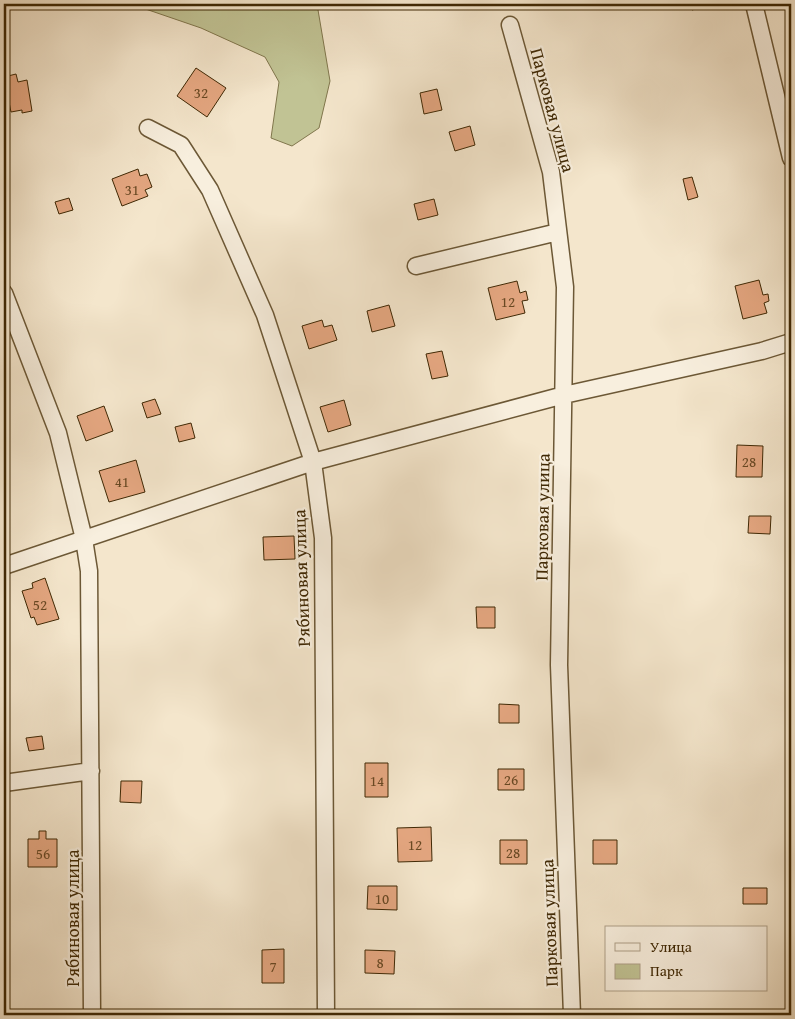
<svg xmlns="http://www.w3.org/2000/svg" width="795" height="1019" font-family="'Gentium Book Plus',serif">
<style>
.green{fill:#c1c394;stroke:#80764c}
.building{fill:#e5a781;stroke:#3f2804}
.lines{fill:none;stroke-linecap:round;stroke-linejoin:round}
.minor-casing{stroke:#6c5836;stroke-width:19}
.minor{stroke:#f8efde;stroke-width:16}
.labels{text-anchor:middle;dominant-baseline:central;stroke-width:4.5;stroke-linejoin:round;paint-order:stroke}
.number-label{font-size:15px;fill:#684823}
.street-label{font-size:18px;fill:#3f2804;stroke:#f8efde}
</style>
<rect width="100%" height="100%" fill="#f4e6cc"/>
<filter id="stains"><feTurbulence type="fractalNoise" baseFrequency=".004" numOctaves="4"/><feColorMatrix values="0 0 0 0 .2 0 0 0 0 .09 0 0 0 0 .02 0 0 0 .5 -.17"/></filter>
<radialGradient id="worn" r=".72"><stop offset=".6" stop-color="#630" stop-opacity="0"/><stop offset="1" stop-color="#630" stop-opacity=".3"/></radialGradient>
<path class="green" d="M131,4H317L330,81L319,128L292,146L271,138L279,82L265,57L201,28Z"/>
<path class="building" d="M678,4H705L706,6L692,10L691,5L680,8Z
M196,68L226,88L207,117L177,96Z
M16,74L18,82L27,80L32,111L22,113V110L11,112L4,77Z
M437,89L442,110L424,114L420,93Z
M470,126L475,145L455,151L449,132Z
M138,169L140,176L147,174L152,187L145,190L148,196L122,206L112,179Z
M692,177L698,197L688,200L683,179Z
M69,198L73,210L59,214L55,202Z
M434,199L438,215L418,220L414,204Z
M759,280L763,295L768,294L769,301L764,303L767,313L743,319L735,286Z
M517,281L520,293L526,291L528,300L522,301L525,313L496,320L488,288Z
M389,305L395,326L372,332L367,311Z
M322,320L324,327L332,325L337,340L309,349L302,326Z
M442,351L448,376L432,379L426,354Z
M155,399L161,414L147,418L142,403Z
M344,400L351,425L328,432L320,407Z
M104,406L113,431L86,441L77,416Z
M191,423L195,438L179,442L175,427Z
M737,445L763,446L762,477H736Z
M136,460L145,492L109,502L99,471Z
M749,516H771L770,534L748,533Z
M294,536L295,559L264,560L263,537Z
M45,578L59,619L37,625L34,617L31,618L22,591L33,588L32,583Z
M476,607H495V628H477Z
M499,704L519,705V723H499Z
M42,736L44,749L29,751L26,738Z
M365,763H388V797H365Z
M498,769H524V790H498Z
M121,781H142L141,803L120,802Z
M431,827L432,861L398,862L397,828Z
M39,831H46V839H57V867H28V839H39Z
M500,840H527V864H500Z
M593,840H617V864H593Z
M368,886H397V910L367,909Z
M743,888H767V904H743Z
M284,949V983H262V950Z
M365,950L395,951L394,974L365,973Z"/>
<g class="lines">
<defs>
<path id="minor" d="M754,4L791,158
M510,25L551,172L565,287L559,665L572,1015
M148,128L181,145L210,190L265,315L313,462L323,538L326,1015
M416,266L558,232
M4,293L58,433L84,539L89,571L92,1015
M4,566L313,462L564,395L762,351L791,342
M4,783L91,771"/>
</defs>
<use href="#minor" class="minor-casing"/>
<use href="#minor" class="minor"/>
</g>
<g class="labels">
<g class="number-label">
<text x="201" y="92">32</text>
<text x="132" y="189">31</text>
<text x="508" y="301">12</text>
<text x="749" y="461">28</text>
<text x="122" y="481">41</text>
<text x="40" y="604">52</text>
<text x="511" y="779">26</text>
<text x="377" y="780">14</text>
<text x="415" y="844">12</text>
<text x="513" y="852">28</text>
<text x="43" y="853">56</text>
<text x="382" y="898">10</text>
<text x="380" y="962">8</text>
<text x="273" y="966">7</text>
</g>
<g class="street-label">
<text transform="translate(553 110) rotate(75)">Парковая улица</text>
<text transform="translate(542 517) rotate(-89)">Парковая улица</text>
<text transform="translate(301 578) rotate(-92)">Рябиновая улица</text>
<text transform="translate(72 918) rotate(-90)">Рябиновая улица</text>
<text transform="translate(549 923) rotate(-92)">Парковая улица</text>
</g>
</g>
<rect width="795" height="1019" fill="none" stroke="#f4e6cc" stroke-width="20"/>
<rect x="5" y="5" width="785" height="1009" fill="none" stroke="#3f2804" stroke-width="2.5"/>
<rect x="10" y="10" width="775" height="999" fill="none" stroke="#3f2804"/>
<rect x="605" y="926" width="162" height="65" fill="#f8efde" stroke="#ae9f87"/>
<rect x="615" y="943" width="25" height="8" fill="#f8efde" stroke="#ae9f87"/>
<text x="650" y="952" font-size="15" fill="#3f2804">Улица</text>
<rect x="615" y="964" width="25" height="15" fill="#c1c394" stroke="#ae9f87"/>
<text x="650" y="976" font-size="15" fill="#3f2804">Парк</text>
<rect width="100%" height="100%" filter="url(#stains)"/>
<rect width="100%" height="100%" fill="url(#worn)"/>
</svg>
